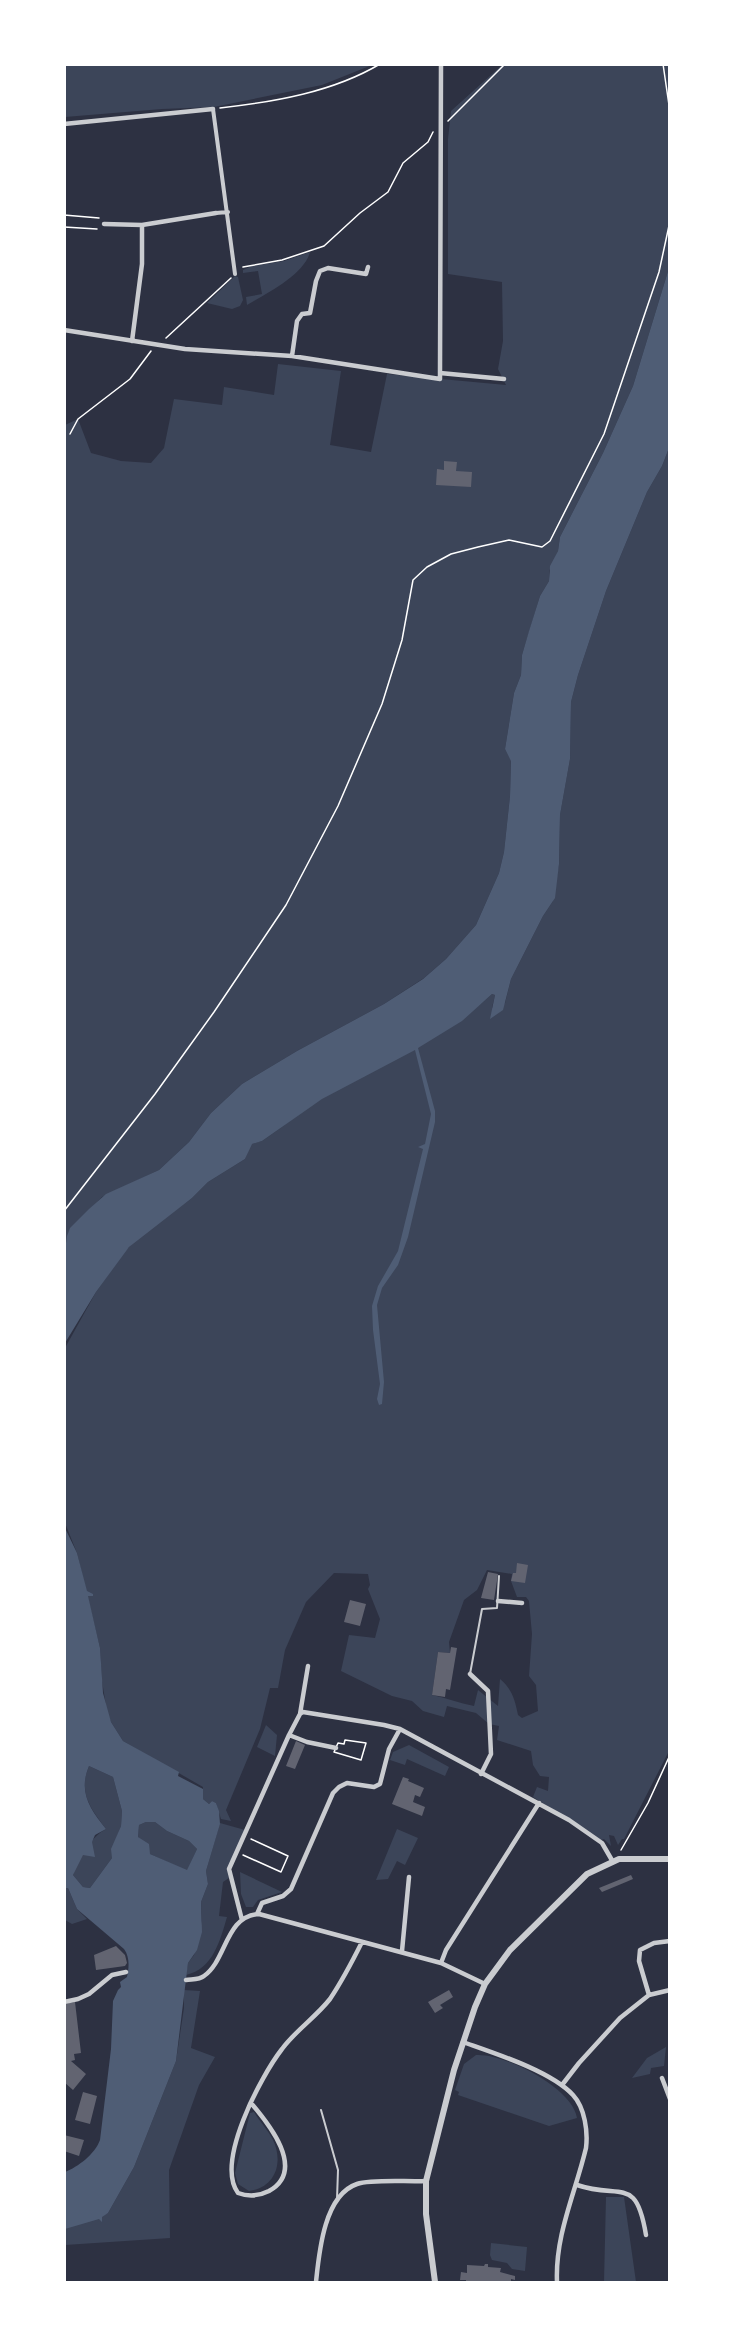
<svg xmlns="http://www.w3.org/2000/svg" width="734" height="2347" font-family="'Sofia Sans Condensed',sans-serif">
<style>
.green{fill:#3c4559;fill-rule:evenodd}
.water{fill:#4f5d75;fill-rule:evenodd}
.building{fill:#626471}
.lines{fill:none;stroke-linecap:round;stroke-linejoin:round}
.path{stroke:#fff;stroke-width:1.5}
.service{stroke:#caccd0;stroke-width:2}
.pedestrian{stroke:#caccd0;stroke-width:4}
.minor{stroke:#caccd0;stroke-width:4.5}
.tertiary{stroke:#caccd0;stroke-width:6}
</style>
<rect width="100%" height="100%" fill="#2d3142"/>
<path class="green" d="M65,65H372L322,85L214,107L162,109L65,117Z
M502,65H669V268L633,386L603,453L560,537L558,551L549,571V581L540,596L522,655L521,675L514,693L505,749L511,760L510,796L504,852L499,873L476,925L446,959L424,978L384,1004L297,1051L242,1084L211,1113L189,1142L159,1170L102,1197L69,1231L65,1258V425L78,419L91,453L121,461L151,463L164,448L174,399L222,405L224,387L274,395L278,364L341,371L330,445L371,452L387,374L506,385L498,369L503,341L502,282L448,274V139L451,111Z
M310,252C304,275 267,293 247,305L246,297L262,294L258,271L243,273V270L252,266L284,261Z
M235,276L238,277L243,300L240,306L232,309L207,303Z
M669,448L670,1749L624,1839H622L618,1845L614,1836L609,1835L611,1846L604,1839L601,1840L533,1797L537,1787L548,1791L549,1777L540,1776L533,1765L531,1751L497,1740L499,1726L489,1724L476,1713L447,1706L444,1717L423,1711L412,1701L392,1696L341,1671L349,1635L375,1638L380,1619L368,1589L370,1585L368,1574L334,1573L306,1602L285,1650L278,1688H270L260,1729L226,1810L231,1821L221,1819L216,1803L212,1801L209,1804L203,1799V1787L123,1741L111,1722L107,1712L102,1681L100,1648L77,1553L65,1523V1348L96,1292L125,1251L137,1239L192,1198L208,1182L245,1159L251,1144L262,1141C286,1125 309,1105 335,1091C392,1059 443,1039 492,994L495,995L492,1008L505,1003L511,979L543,916L553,901L559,864L560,815L570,759L571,702L578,675L606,591L647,492L662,466ZM487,1570L512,1574L511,1581L517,1597H526L529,1601L532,1634L529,1676L536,1685L538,1711L522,1718L518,1715C515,1700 512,1689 500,1679L498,1706L478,1690L474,1706C459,1703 446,1698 432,1695L438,1652L450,1653L449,1642L464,1600L477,1590Z
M266,1725L277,1735L275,1756L257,1747Z
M409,1745L449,1767L445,1776L407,1759L405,1765L390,1760L393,1752Z
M89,1766L113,1777L122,1811L121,1826L112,1849V1858L90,1888L83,1887L73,1875C78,1858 91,1837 106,1829C90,1808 78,1792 89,1766Z
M146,1822H155L167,1831L189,1841L197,1849L187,1871L150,1854L138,1837L139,1825Z
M220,1823L245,1830L228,1868L229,1878L223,1882L219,1916L227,1917C220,1941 213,1969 186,1975L188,1963L194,1955L202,1921L201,1902L208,1884L206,1871Z
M397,1829L418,1838L405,1865L397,1861L388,1879L376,1880Z
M240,1872L282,1892L258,1900L253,1907H246L241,1894Z
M65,1888H68L77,1909L87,1919L72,1924L65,1920Z
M184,1990L200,1991L191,2048L215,2057L199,2085L169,2170L170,2238L65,2245L64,2229L108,2213L134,2167L176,2061L184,2008Z
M666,2047L664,2066L651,2068L650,2074L632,2078L647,2058Z
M476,2055C504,2053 573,2088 577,2118L549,2126L458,2095L459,2092L455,2090L464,2064Z
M254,2112C260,2122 268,2130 273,2140C284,2163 275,2188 249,2191L238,2184L235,2173L250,2113Z
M606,2197H624L636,2282H604Z
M491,2243L527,2247L525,2271L512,2269L507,2263L492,2260L490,2255Z"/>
<path class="water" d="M669,268V448L662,466L647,492L606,591L578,675L571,702L570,759L560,815L559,864L555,898L543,916L511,979L503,1010L490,1019L495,995L492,994L462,1021L418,1048L435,1111V1122L408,1237L398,1265L382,1288L377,1305L384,1382L382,1404L379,1405L377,1399L380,1384L373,1330L372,1306L378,1286L398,1251L423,1149L418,1147L425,1144L431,1114L415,1050L322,1099L262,1141L252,1144L245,1159L208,1182L192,1198L129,1247L96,1292L65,1343L64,1258L67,1236L70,1228L89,1209L106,1194L159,1170L189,1142L211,1113L242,1084L297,1051L384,1004L423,979L446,959L476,925L499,873L504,852L510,796L511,761L505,749L514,693L521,675L522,655L529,631L540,596L549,581L550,566L558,551L560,537L603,453L633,386Z
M64,1526L77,1553L87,1591L93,1594V1596H88L100,1648L103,1693L111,1722L123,1741L179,1772L178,1776L203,1789V1799L209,1804L212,1801L216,1803L219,1811L220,1824L206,1871L208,1884L201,1902L202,1932L197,1950L188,1963L176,2061L134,2167L108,2213L102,2217V2222L99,2219L65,2229V2172C78,2167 95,2154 100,2140L111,2049L113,2001L118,1990L121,1987L120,1982L127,1977C129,1968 130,1957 124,1949L77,1909L68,1888H65ZM89,1766L113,1777L122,1811L121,1826L111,1849L112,1858L90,1888L83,1887L73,1875L83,1855L95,1857L92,1842L95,1835L106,1829C90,1809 78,1792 89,1766ZM146,1822H155L167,1831L189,1841L197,1849L187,1870L150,1854L149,1844L138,1837L139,1825Z"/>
<path class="building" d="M444,461L457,462L456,471L472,472L471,487L436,485L437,469L444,470Z
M517,1563L528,1565L525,1583L511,1581L513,1573H516Z
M488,1572L498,1574L494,1600L481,1598Z
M350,1600L366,1604L360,1626L344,1622Z
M451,1647L457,1648L450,1690L446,1689L445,1697L432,1695L438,1652L450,1653Z
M296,1741L305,1745L295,1769L286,1766Z
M403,1777L409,1779L408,1781L424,1788L420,1797L415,1795L413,1802L425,1807L422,1816L392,1804Z
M631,1875L633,1879L626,1882L602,1892L599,1888Z
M116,1946L125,1955L127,1963L125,1966L96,1970L94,1955Z
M449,1990L453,1997L440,2005L443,2008L435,2013L428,2002Z
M75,2002L81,2053L74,2054L75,2060L71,2061L86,2074L73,2090L64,2082V2004Z
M83,2092L97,2096L90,2124L75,2120Z
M64,2135L84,2140L79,2156L64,2151Z
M485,2264H488V2267L501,2268L500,2272L515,2276V2280L511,2279V2282H466V2280H460L461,2272L467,2273V2265L484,2266Z"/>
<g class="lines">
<path class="path" d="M663,64L670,112
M220,108C274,102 333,92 380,64
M448,121L505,64
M64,215L99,218
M64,227L97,229
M243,267L282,260L324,246L360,213L388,192L403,163L428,142L433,132
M166,338L231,278
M70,434L78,419L130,379L151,351
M64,1211L155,1094L214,1012L286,905L338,806L382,704L402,640L413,580L427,567L451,554L478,547L509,540L542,547L550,541L604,434L659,272L670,221
M345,1740L366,1743L361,1760L334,1752L338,1743L344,1744Z
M621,1850L648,1803L670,1755
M243,1855L281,1872L288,1856L251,1839"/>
<path class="service" d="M470,1674L482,1609L497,1608L499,1576
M321,2110L338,2170L337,2199"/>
<path class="pedestrian" d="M213,109L235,274
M216,213L228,212"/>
<path class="minor" d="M64,124L213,109
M104,224L142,225L216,213
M64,330L185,349L292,356L440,379V373L504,379
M132,341L142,264V225
M292,356L297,321L302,314L310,313L316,281L320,271L328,268L366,274L368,267
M440,373L441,64
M498,1601L522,1603
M470,1674L488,1691L491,1754L481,1774
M300,1714L308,1666
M289,1735L307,1742L336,1748
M257,1914L262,1903L283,1896L291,1889L333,1793L339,1787L347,1783L374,1787L380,1784L389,1749L400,1729
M242,1920L229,1869L289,1735L300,1714L303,1712L384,1725L400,1729L569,1820L602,1843L613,1862
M402,1951L409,1877
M441,1963L446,1950L539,1803
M186,1980C192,1979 199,1980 204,1976C227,1960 225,1916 259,1914L441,1963L485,1984
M649,1995L639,1961L640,1950L654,1943L670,1941
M64,2002L78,1999L89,1994L112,1975L126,1972
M463,2042C494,2053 551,2071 573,2095C585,2108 588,2132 586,2148C575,2194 555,2235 557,2282
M662,2078L670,2099
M562,2085L579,2063L620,2018L649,1995L670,1990
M251,2103C268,2123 307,2170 269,2191C259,2196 249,2197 238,2193C215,2162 261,2076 282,2049C296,2030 316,2017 330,1999C342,1981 352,1962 362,1942
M577,2185C622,2200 636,2175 646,2235
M316,2282C319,2253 324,2195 357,2184C372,2179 408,2182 426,2181"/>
<path class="tertiary" d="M435,2282L426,2214V2181L454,2070L475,2007L485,1984L510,1950L587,1874L619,1859H670"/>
</g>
<rect width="734" height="2347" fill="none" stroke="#ffffff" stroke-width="132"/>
</svg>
